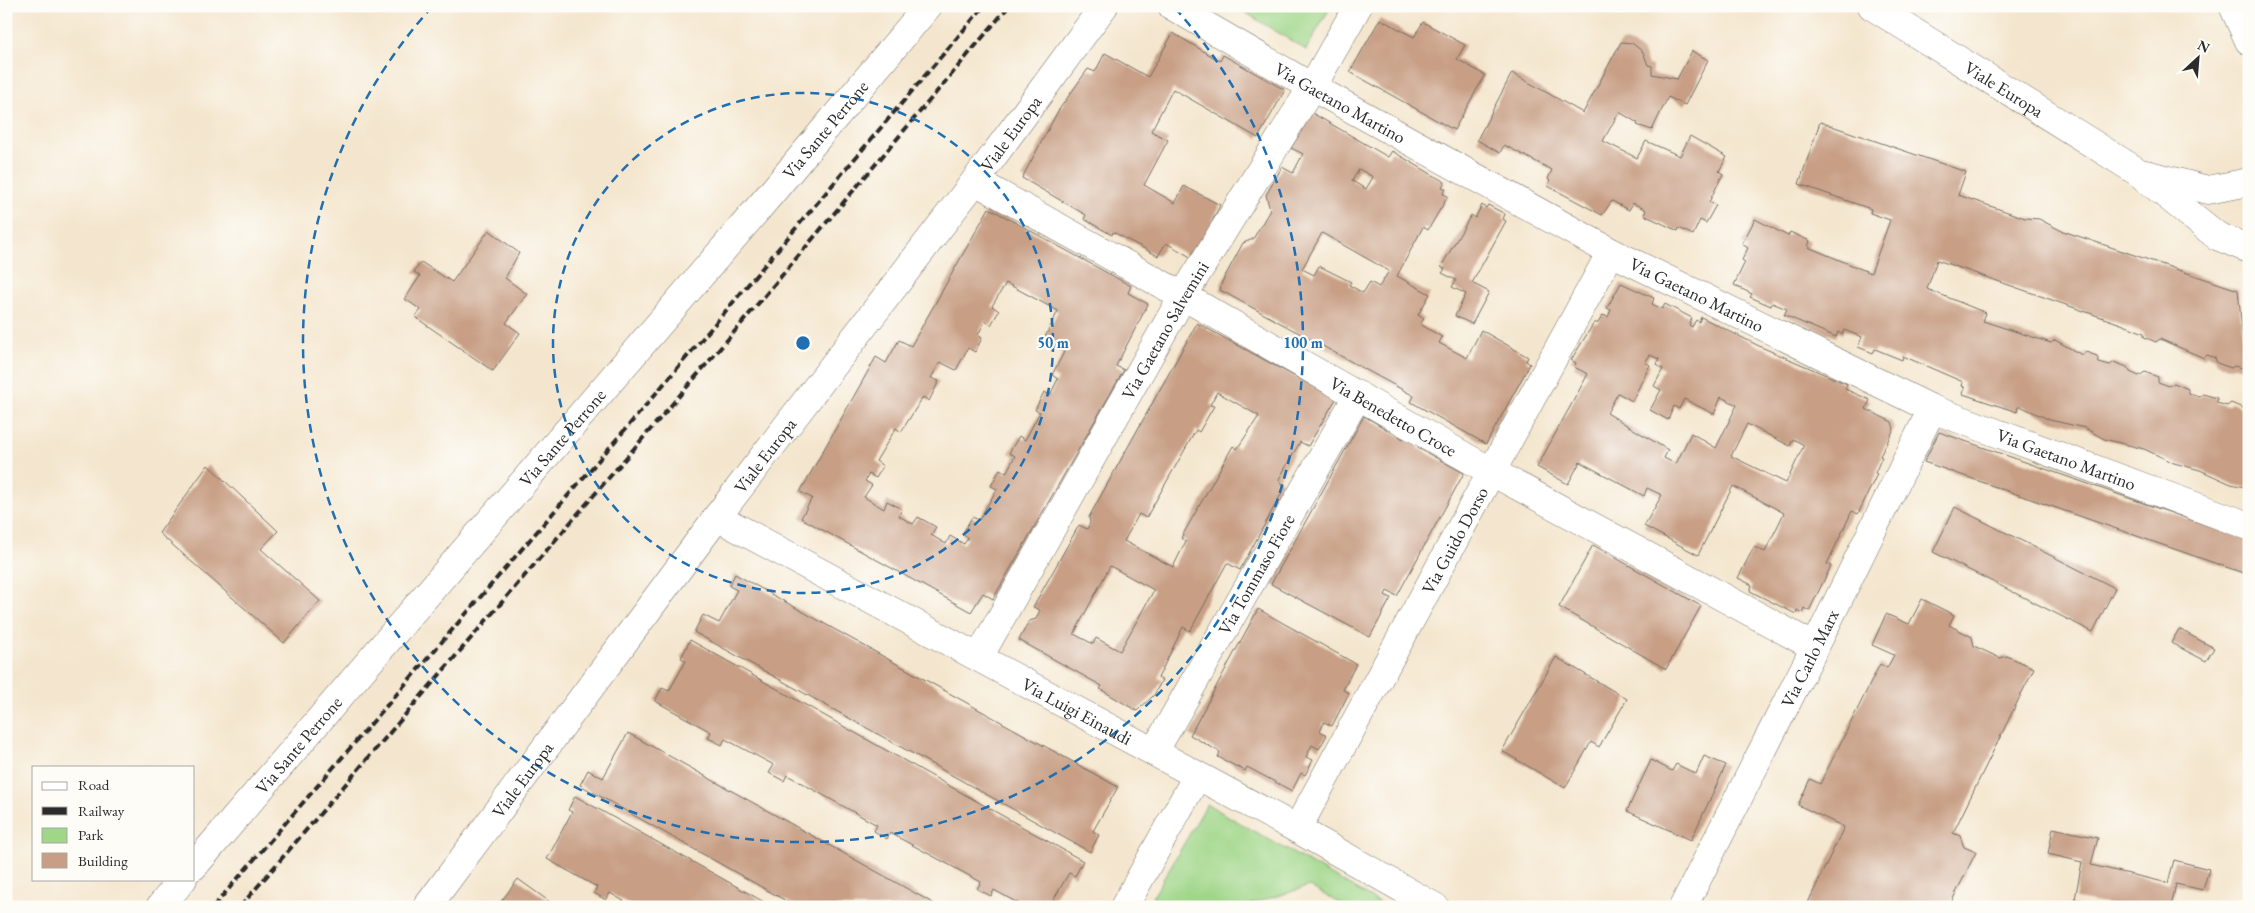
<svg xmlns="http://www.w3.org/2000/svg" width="2255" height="913" font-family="'EB Garamond',serif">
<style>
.green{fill:#9fd688;stroke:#65805a}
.building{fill:#c89f85;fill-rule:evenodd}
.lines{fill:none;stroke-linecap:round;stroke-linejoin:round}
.minor-casing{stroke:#716c64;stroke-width:29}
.minor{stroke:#fff;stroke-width:28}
.rail{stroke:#2b2b2b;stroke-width:4;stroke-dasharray:8 4;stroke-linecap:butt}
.ring{fill:none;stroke:#1f6fb2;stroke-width:2.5;stroke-dasharray:9 6}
.labels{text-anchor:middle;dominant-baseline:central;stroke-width:4.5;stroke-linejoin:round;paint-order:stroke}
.street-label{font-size:18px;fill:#2b2b2b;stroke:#fdfcf7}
.centre{fill:#1f6fb2;stroke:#fdfcf7;stroke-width:2.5}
.ring-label{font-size:15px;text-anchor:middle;font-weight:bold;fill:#1f6fb2;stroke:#fdfcf7;stroke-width:4.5;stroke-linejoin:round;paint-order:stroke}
</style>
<rect width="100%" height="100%" fill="#fdfcf7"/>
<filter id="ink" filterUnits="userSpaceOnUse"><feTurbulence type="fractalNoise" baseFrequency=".02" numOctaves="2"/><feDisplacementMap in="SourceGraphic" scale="10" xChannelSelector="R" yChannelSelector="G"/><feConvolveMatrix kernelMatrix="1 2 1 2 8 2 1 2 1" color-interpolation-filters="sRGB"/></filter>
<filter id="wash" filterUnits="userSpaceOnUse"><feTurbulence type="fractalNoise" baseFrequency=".0096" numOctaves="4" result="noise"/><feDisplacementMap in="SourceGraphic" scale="20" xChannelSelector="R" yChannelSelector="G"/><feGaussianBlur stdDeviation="1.12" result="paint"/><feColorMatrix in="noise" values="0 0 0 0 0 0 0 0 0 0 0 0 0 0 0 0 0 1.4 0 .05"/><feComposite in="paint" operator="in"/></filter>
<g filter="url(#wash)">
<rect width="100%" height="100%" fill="#f4e6ce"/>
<path class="green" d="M1235,6H1331L1306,50Z
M1207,804L1387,907H1346L1309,886L1242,907H1147Z"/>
<g id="blocks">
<path class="building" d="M1380,19L1414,37L1423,22L1465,45L1457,59L1485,75L1454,130L1350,72Z
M1173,33L1220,61L1223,55L1285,90L1258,138L1173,89L1151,131L1168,140L1144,185L1175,203L1184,186L1220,205L1194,259L1166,243L1158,256L1113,232L1112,235L1084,219L1086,215L1022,178L1058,111L1088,69L1095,72L1105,53L1148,77Z
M1621,42L1632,43L1643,52L1648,65L1652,66V74L1677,79L1692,51L1708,60L1685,105L1668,97L1652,130L1637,125L1638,123L1619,112L1603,141L1637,158L1646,141L1680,156L1690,136L1727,157L1719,171L1723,174L1709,202L1716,205L1706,223L1700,220L1693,235L1679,228L1678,231L1644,215L1646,210L1633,203L1629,210L1612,201L1602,215L1548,186L1550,181L1548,179L1552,170L1504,145L1500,153L1477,140L1512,73L1583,113Z
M1312,113L1388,157L1392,151L1445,182L1442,187L1446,189L1443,194L1448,196L1428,230L1423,227L1397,276L1430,294L1418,315L1424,319L1420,324L1442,337L1439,343L1467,358L1481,330L1528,357L1526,361L1530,364L1486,444L1411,402L1414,396L1220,290L1222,282L1243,243L1253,239L1270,210L1266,195L1282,167L1293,173L1303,154L1291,148ZM1359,169L1373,177L1366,189L1352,181ZM1322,233L1389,271L1379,287L1370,282L1363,293L1349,285L1351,282L1319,266L1314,275L1302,269Z
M1820,122L1966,172L1958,195L2025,218L2039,219L2060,230L2238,290L2246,369L2234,366L2231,368L2217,363L2215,358L2207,355L2204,358L2160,339L2156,342L2144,337V333L2121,324L1937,260L1927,289L1986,313L1983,321L2051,343L2055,340L2082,355L2086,352L2097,356L2099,362L2110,365L2114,362L2127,367L2130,372L2139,376L2145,372L2158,377V382L2169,386L2174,383L2188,389V393L2199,397L2203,394L2217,398V403L2227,406L2231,403L2245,409V413H2249V488L2231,484L2200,470L2174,463L2144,449L2104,439L2085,428L2050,420L2022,407H2018L2017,412L1963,394L1965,387L1962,386L1963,382L1903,356L1902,360L1875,349L1873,353L1858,347L1862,337L1844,330L1842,334L1838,332L1836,337L1784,315L1787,309L1772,303L1771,306L1750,297L1752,294L1734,285L1745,262L1742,260L1748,248L1742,244L1755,219L1788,236L1790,232L1810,241L1808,247L1871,273L1890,220L1870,213L1871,209L1799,184Z
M1482,205L1486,208L1488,205L1505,214L1503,219L1506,221L1472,283L1489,292L1472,324L1455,316L1466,294L1452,287L1456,280L1442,273L1445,269L1441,267L1471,215L1475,218Z
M989,208L1131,286L1128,293L1148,304L1116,366L1124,370L993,599L983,593L971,612L801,518L812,498L800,492L876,357L886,363L899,340L911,346ZM1006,283L1058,311L1043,341L1064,352L1052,375L1058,379L1050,395L1044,392L1035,410L1040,412L1025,440L1019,436L1009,453L1015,456L1006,473L1000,469L991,486L997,489L979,520L972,517L962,534L968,538L964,544L950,536L946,544L931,535L936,527L918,517L913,524L899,516L902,509L887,501L884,509L864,497L872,485L865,481L869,474L876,478L883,466L876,461L896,428L901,432L923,397L929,401L939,381L931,378L940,362L956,370L968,348L975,352L982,338L978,335L985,321L991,325L999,311L992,306Z
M489,230L519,253L505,278L527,294L506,323L520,333L493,371L415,317L421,310L405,299L420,276L414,272L421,262L452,282Z
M1621,283L1654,298L1652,304L1662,309L1665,304L1692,318L1689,325L1692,327L1696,320L1699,322L1701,317L1761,347L1847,384L1845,389L1870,400L1866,409L1892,422L1894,429L1880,456L1882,457L1875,473L1877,474L1858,514L1852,511L1827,564L1831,566L1809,611L1804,608L1802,613L1797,610L1796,614L1750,591L1752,585L1738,578L1754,547L1765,552L1784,513L1773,507L1733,486L1698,555L1644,526L1662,495L1647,488L1644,496L1580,462L1568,484L1537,467L1588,374L1574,367L1576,363L1571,360L1594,323H1598L1603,315L1608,317L1611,310L1607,308ZM1650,355L1659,359L1657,365L1663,369L1654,386L1661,390L1650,410L1668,420L1674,406L1679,409L1684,399L1714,414L1721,397L1737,405L1716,448L1691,433L1676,464L1664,458L1668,450L1607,413L1618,393L1632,401L1650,365L1645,362ZM1747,424L1790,446L1793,439L1804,445L1786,483L1731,456Z
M1197,323L1336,399L1308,446L1300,442L1279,479L1285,487L1240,570L1227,563L1190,631L1183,627L1158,678L1162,680L1154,695L1137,711L1100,689L1102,686L1019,640L1029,621L1036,619L1040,610L1033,607L1079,525L1087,529L1090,523L1089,517ZM1217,392L1259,416L1237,449L1233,446L1229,453L1181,538L1186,541L1173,567L1124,541L1139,514L1146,518L1196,430L1199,432L1214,406L1210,405ZM1110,566L1154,590L1120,651L1096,638L1093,644L1074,634Z
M1364,416L1403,439L1404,436L1420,444L1418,448L1464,473L1397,596L1387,591L1385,595L1391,598L1370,637L1271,584Z
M1939,432L2249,540V575L1924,462Z
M208,465L278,531L261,549L320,601L284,643L159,533Z
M1955,507L2115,588L2093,632L1933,552Z
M1593,545L1701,606L1666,669L1559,607Z
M735,574L1118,787L1093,831L1099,835L1090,852L694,632L703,615L719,623L737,590L729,586Z
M1922,599L1954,615L1949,625L1972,637L1974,646L2000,658L2007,656L2034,668L1953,833L1960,836L1964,847L1976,852L1949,907H1806L1844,827L1798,805L1810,779L1820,784L1880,664L1887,668L1894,655L1872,645L1886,614L1909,624Z
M1258,609L1356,664L1343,690L1349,693L1332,726L1324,722L1320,731L1327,735L1319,749L1312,745L1306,757L1313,760L1305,775L1301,773L1292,791L1247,767L1245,771L1218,757L1220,752L1190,735Z
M2179,629L2214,648L2206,661L2171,643Z
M690,640L1083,861L1075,876L1069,873L1051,904L1056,907H1025L994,890L991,896L977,889L981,882L890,833L887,839L874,831L877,825L787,775L784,781L769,773L774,765L725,739L722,745L708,738L711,732L655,701L662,688L669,691L686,661L681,658Z
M1556,657L1627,699L1599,747L1591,742L1565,788L1502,751Z
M628,733L940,907H797L580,785L588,770L603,778Z
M1704,756L1726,765L1691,840L1627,811L1651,760L1672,771L1676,764L1696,774Z
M575,796L773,907H634L610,893L606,900L594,893L597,887L547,859L572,812L568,810Z
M2053,828L2098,838L2091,865L2168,883L2174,860L2209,869L2203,890L2176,884L2171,907H2124L2075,899L2082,862L2048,854Z
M518,879L557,907H497Z"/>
</g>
</g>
<g filter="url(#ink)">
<use href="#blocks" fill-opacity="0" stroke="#716c64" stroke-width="1"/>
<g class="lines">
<defs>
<g id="minor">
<path id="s1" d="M1172,6L1312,87L1611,252L1932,409L2249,526"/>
<path id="s2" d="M1872,6L2138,172L2217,236L2249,249"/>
<path d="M2233,6L2249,41"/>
<path d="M2146,174L2208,190L2249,182"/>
<path id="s3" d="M975,181L1183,296L1492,472L1815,647"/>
<path id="s4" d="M717,517L1297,829L1435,907"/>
<path id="s5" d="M979,657L1183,296L1312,87L1358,6"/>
<path id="s6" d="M1154,752L1358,395"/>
<path id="s7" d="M1297,829L1611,252"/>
<path id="s8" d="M194,866L768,197L928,6"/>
<path d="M160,907L183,879"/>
<path id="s9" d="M427,907L717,517L975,181L1104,6"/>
<path d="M1124,907L1197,776"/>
<path id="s10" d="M1683,907L1815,647L1932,409"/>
</g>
</defs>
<use href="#minor" class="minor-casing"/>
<use href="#minor" class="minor"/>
<path class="rail" d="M213,907L641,411L984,6
M240,907L735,331L1009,6"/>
</g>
</g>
<g class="ring">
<circle cx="803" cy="343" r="250"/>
<path d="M1175 8A500 500 0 1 1 431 8"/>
</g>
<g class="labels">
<g class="street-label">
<text stroke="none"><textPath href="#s2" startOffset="156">Viale Europa</textPath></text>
<text stroke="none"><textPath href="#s1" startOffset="194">Via Gaetano Martino</textPath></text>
<text stroke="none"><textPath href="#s8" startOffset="970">Via Sante Perrone</textPath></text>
<text stroke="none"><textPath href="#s9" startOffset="969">Viale Europa</textPath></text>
<text stroke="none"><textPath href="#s1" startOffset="599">Via Gaetano Martino</textPath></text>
<text stroke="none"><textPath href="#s5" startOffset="376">Via Gaetano Salvemini</textPath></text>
<text stroke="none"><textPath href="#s3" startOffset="480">Via Benedetto Croce</textPath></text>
<text stroke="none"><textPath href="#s8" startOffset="565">Via Sante Perrone</textPath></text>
<text stroke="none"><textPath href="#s9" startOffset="564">Viale Europa</textPath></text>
<text stroke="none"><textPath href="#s1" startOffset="1004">Via Gaetano Martino</textPath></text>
<text stroke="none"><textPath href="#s7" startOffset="329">Via Guido Dorso</textPath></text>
<text stroke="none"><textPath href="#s6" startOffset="205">Via Tommaso Fiore</textPath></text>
<text stroke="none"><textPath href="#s10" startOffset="279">Via Carlo Marx</textPath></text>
<text stroke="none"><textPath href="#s4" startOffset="409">Via Luigi Einaudi</textPath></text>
<text stroke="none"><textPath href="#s8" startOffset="160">Via Sante Perrone</textPath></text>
<text stroke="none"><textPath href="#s9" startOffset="159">Viale Europa</textPath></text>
</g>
</g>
<circle cx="803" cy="343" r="8" class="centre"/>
<g class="ring-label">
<text x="1053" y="348">50 m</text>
<text x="1303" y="348">100 m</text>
</g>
<rect width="2255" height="913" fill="none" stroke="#fdfcf7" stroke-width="25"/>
<rect x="32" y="766" width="162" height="115" fill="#fdfcf7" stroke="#a9a8a5"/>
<rect x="42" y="782" width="25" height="8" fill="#ffffff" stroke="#a9a8a5"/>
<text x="78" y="790" font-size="15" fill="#2b2b2b">Road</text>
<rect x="42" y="807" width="25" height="8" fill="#2b2b2b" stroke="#a9a8a5"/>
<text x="78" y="816" font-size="15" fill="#2b2b2b">Railway</text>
<rect x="42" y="828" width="25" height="15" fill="#9fd688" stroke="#a9a8a5"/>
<text x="78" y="840" font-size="15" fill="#2b2b2b">Park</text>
<rect x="42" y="853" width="25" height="15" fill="#c89f85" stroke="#a9a8a5"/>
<text x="78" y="866" font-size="15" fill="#2b2b2b">Building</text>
<g transform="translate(2198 58) rotate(26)" stroke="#fdfcf7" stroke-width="4" paint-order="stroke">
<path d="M0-4L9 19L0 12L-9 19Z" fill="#2b2b2b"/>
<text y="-8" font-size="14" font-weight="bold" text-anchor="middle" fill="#2b2b2b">N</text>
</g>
</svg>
